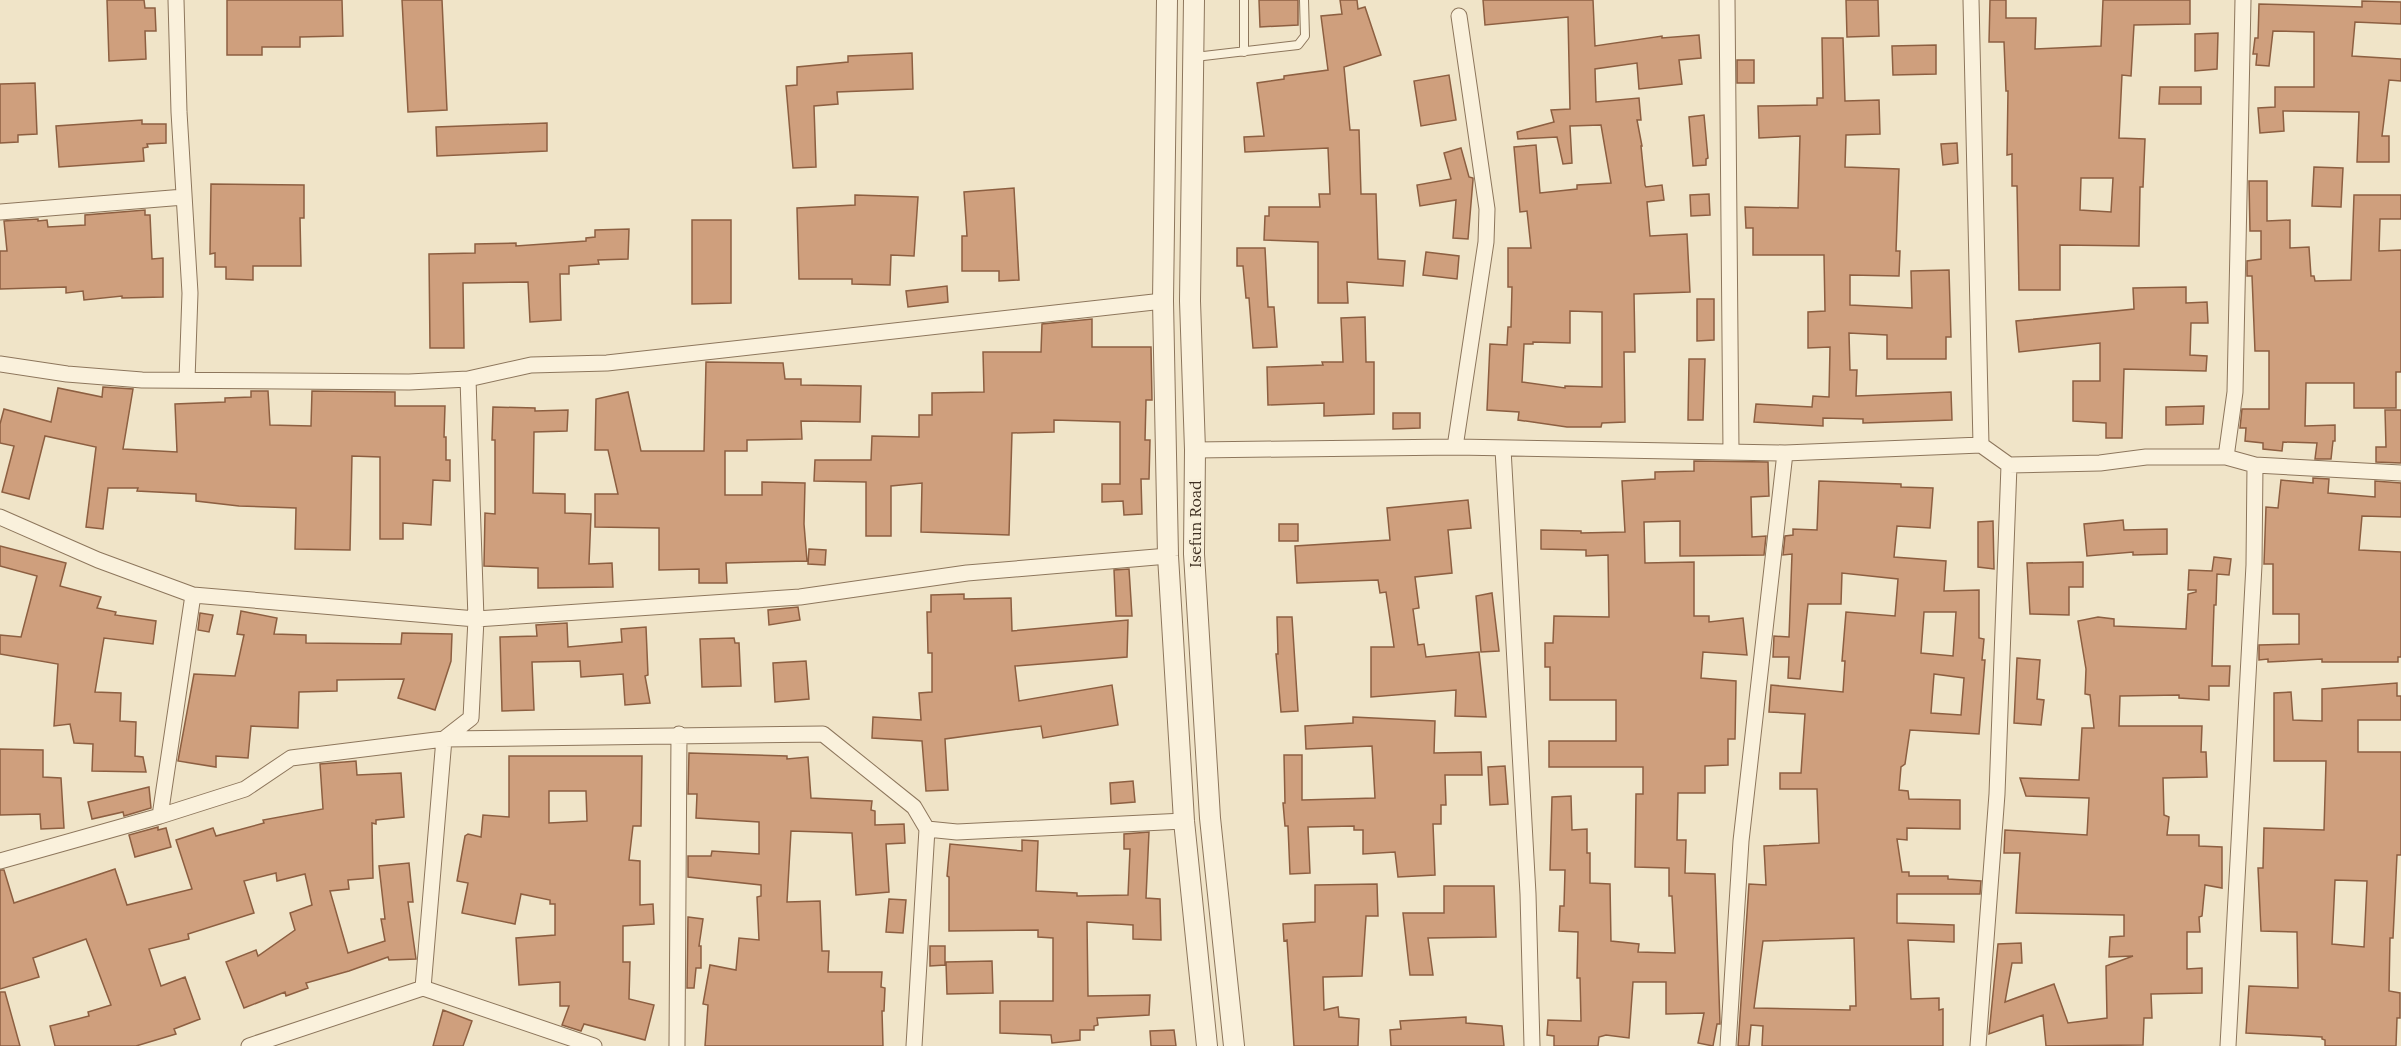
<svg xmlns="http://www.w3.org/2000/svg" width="2401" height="1046" font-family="Lora,serif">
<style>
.building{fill:#cf9f7d;stroke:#8d5f41;stroke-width:1.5;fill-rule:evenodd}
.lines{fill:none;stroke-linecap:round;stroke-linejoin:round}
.service-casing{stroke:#8d765c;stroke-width:10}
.minor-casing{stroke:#8d765c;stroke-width:17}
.tertiary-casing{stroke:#8d765c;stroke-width:22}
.service{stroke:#faf1dc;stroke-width:8}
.minor{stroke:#faf1dc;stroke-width:15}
.tertiary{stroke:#faf1dc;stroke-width:20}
.labels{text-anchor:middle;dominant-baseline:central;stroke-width:4.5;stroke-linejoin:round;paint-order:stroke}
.street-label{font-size:16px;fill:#3d2e20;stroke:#f7eed8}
</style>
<rect width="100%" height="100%" fill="#f0e4c8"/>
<path class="building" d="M107,0H144L145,8H155L156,31H145L146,59L109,61Z
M227,0H342L343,36L300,37V47H262V55H227Z
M402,0H442L447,110L408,112Z
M1259,0H1298V25L1260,27Z
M1340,0H1357L1358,9L1365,7L1381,55L1344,67L1350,130H1359L1361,194H1376L1378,259L1405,261L1403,286L1347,282L1348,303H1318V242L1264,240L1265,216H1269V207H1320L1319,194H1330L1328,148L1245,152L1244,137L1264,136L1257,83L1284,79V76L1328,70L1321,16L1342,14Z
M1483,0H1593L1595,46L1662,36V38L1699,35L1701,58L1679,60L1682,84L1639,89L1637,63L1595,69L1596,102L1639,98L1641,120H1637L1642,146H1641L1645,185L1646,187L1662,185L1664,200L1647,202L1650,236L1687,234L1690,292L1634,294L1635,352H1624L1625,422L1602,423L1601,427H1567L1518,420L1519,412L1487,410L1490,344L1507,345L1508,327H1511L1512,287H1508V248H1531L1527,211L1520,212L1514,147L1536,145L1540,193L1577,189V185L1611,183L1601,125L1570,126L1572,163L1563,164L1557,137L1518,139L1517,132L1554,122L1551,110L1570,109L1568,17L1485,25ZM1570,311L1602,312V387L1565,386V388L1522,382L1524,344H1533V342L1570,343Z
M1846,0H1878L1879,36L1847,37Z
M1990,0H2006V18H2036L2035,49L2101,46L2103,0H2190V24L2134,25L2131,76L2122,75L2119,138L2145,139L2143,187H2140L2139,246L2060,245V290H2019L2017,186H2012V154L2007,155L2008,91H2006L2004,42H1989ZM2081,178H2113L2111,212L2080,210Z
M2362,1L2401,2V24L2355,22L2352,56L2401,59V81L2389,80L2382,136H2389V162H2357L2359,112L2283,111L2284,131L2260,133L2258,108L2275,107V87H2314V32L2273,31L2269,66L2256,65L2257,54H2253L2255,38H2258L2259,4L2362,7Z
M2218,33L2217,69L2195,71V34Z
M1822,38H1843L1845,101L1879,100L1880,134L1846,135L1845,167L1899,169L1896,251H1900L1899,276L1850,275V305L1912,308L1911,271L1949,270L1951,337H1946V359H1887V335L1849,333L1850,370H1857L1856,396L1951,392L1952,420L1863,423V419L1823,418V426L1754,422L1756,404L1812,407L1813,396L1829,397L1830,347L1808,348V312L1825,311L1824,255H1753V228H1746L1745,207L1798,208L1800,136L1759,138L1758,106L1817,105V98H1823Z
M1936,45V74L1893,75L1892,46Z
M912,53L913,89L837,92L838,104L814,106L816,167L793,168L786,86L797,85V67L848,62V56Z
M1737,60H1754V83H1737Z
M1449,75L1456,120L1421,126L1414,81Z
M35,83L37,134L18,135V142L0,143V84Z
M2160,87H2201V104H2159Z
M1704,115L1708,158L1706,159V165L1693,166L1689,117Z
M142,120V124H166V143L147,144L148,147L143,148L144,161L59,167L56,126Z
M547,123V151L437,156L436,127Z
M1957,143L1958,163L1943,165L1941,144Z
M1461,148L1469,177L1473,178V180L1468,239L1453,238L1456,200L1420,206L1417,185L1451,179L1444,153Z
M2314,167L2343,168L2341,207L2312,206Z
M2249,181H2267V221L2290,220V248L2309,247L2311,276H2314L2315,281L2351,280L2354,195H2401V219H2380L2379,251L2401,250V372H2396V408H2354V383H2306L2305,426L2335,425V441H2333L2331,459H2315L2317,443L2283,442L2282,451L2263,449V443L2245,441L2246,428H2240L2242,409H2269V351H2255L2252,276H2247V261L2261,259V231H2250Z
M211,184L304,185V218H300L301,266H253V280L226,279V267H215V253L210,254Z
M1014,188L1019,280L999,281V271H962V236H967L964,192Z
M1709,194L1710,215L1691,216L1690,195Z
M855,195L918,197L914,256L891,255L890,285L852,284V279H799L797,208L855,205Z
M145,210V215H150L152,259L163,258V297L122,298V296L84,300L83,291L66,293V287L0,289V251H7L4,221L38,219V221L47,220L48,227L85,225V215Z
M692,220H731V303L692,304Z
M629,229L628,259L598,260L599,264L569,266V274H560L561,320L530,322L528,282L463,283L464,348H430L429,254L475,253V244L516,243V246L586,241V238L595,237V230Z
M1237,248H1265L1268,307H1274L1277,347L1253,348L1249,298H1246L1243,266H1237Z
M1426,252L1459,256L1457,279L1423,275Z
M947,286L948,302L908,307L906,291Z
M2186,287V303L2207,302L2208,323H2191L2190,355L2207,356L2206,371L2124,369L2122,438H2106V423L2073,421V381H2100V343L2019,352L2016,321L2134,309L2133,288Z
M1697,299H1714V340L1697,341Z
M1365,317L1366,362H1374V414L1324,416V403L1268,405L1267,367L1323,365L1322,362H1343L1341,318Z
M1092,319V347H1151L1152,400H1146L1145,440H1150L1149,479H1141L1142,514L1124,515L1123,501L1102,502V484H1120V422L1054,420V432L1012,433L1009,535L921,532L922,483L891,486V536H866V482L814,481L815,460H871L872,436L919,437V415H932V393L984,392L983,352H1041L1042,324Z
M1689,359H1705L1703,420H1688Z
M706,362L783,363L785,379H801V385L861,386L860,422L801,421L802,439L747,440V451H725V495H762V482L805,483L804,524L807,561L726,563L727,583H699V569L659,570V528L595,527V494H618L608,450H595L596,399L628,392L641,451H704Z
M103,387L133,389L123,449L177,452L175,404L225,402V398L251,397V391H268L270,425L311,426L312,391L395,392V406H445L444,437H446V460H450V481L433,480L431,525L403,523V539H380V457L352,456L350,550L295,549L296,508L239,506L196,501V494L137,491L138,488H108L103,529L86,527L96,447L45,436L29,499L2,492L14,446L0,443V424L4,409L51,422L58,388L102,397Z
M2204,406L2203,424L2166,425V407Z
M493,407L535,408V411L568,410L567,431L534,432L533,493L565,494V513L591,514L589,564L612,563L613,587L538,588V568L484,566L485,513L495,514V440H492Z
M2385,410H2401V463L2376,462V447H2386Z
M1393,413H1420V428L1393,429Z
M1694,461L1768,462L1769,496L1751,497L1752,537L1766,536L1764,555L1680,556V521L1644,522L1645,563L1694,562V616H1709V622L1743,618L1747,655L1703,652L1701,678L1736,681L1735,739H1728V765L1705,766V793H1678L1677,840H1686L1685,873L1715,874L1720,1024H1717L1713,1046L1698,1043L1704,1013L1666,1014V982H1633L1629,1038L1606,1035L1599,1037L1598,1046H1554V1036L1547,1035L1548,1020L1581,1021L1580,978H1577L1578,932L1559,931L1560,906H1564L1565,870H1550L1552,797L1571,796L1572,830L1587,829V853H1590V883L1610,884L1611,941L1639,944L1638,952L1675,953L1672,896H1669V868L1635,867L1636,794H1643V767H1549V741H1616V700H1550V667H1545V643H1553L1554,616L1609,617L1608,555L1586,556V550L1541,549V530L1581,531V533L1625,532L1622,481L1655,479V472L1694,471Z
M2313,478L2329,479L2328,493L2375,497V481L2401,483V517L2362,516L2359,550L2401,552V657H2398V662H2322V659L2268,662V659L2259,660V645L2299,644V614H2273V564H2264L2266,507L2278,508L2281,480L2313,483Z
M1819,481L1901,484V487L1933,488L1930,528L1897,526L1894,557L1946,561L1944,591L1979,590V638L1984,639L1982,660H1985L1979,734L1910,730L1905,764L1901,767L1899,790L1908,791L1909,799L1960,800V829L1907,828V840L1897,839L1902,872H1909V876H1948V879L1981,881L1980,894H1897V923L1954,925V942L1908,940L1911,999L1939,998V1010L1943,1009V1046H1762L1763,1026L1751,1025L1749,1046H1738L1749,884L1766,885L1764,846L1819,843L1817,789H1780V773H1801L1805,714L1769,712L1771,685L1843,692L1845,661H1842L1846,612L1895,616L1898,579L1842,573L1841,604H1808L1800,679L1788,678L1789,657H1773L1774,636L1789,637L1792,554L1783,555L1785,536L1793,535V529L1817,530ZM1924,612H1956L1953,656L1921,653ZM1934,674L1964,678L1961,715L1931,713ZM1854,938L1856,1006H1850V1010L1754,1008L1763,941Z
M1468,500L1471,528L1448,530L1452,573L1415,577L1419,608L1413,609L1418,645L1424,644L1426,657L1479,652L1486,717L1455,716L1456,690L1371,697V647H1394L1386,592L1380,593L1378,580L1297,583L1295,546L1390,540L1387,508Z
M2123,520L2124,530L2167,529V554L2133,555V552L2087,556L2084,524Z
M1993,521L1994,569L1978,567V522Z
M1279,524H1298V541H1279Z
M0,546L66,563L60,586L101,597L97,608L116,612L115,615L156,621L153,644L104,638L95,692L121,693L120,721L136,722L135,756L143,757L146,772L92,771L93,744L74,743L70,724L54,726L58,664L0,654V635L21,637L37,576L0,566Z
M809,549L826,550L825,565L808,564Z
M2214,557L2231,559L2229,575L2217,574L2216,605H2214L2212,666H2230L2229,686H2209V700L2179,698V695L2120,696L2119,726H2202L2201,752H2206L2207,777L2163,778L2164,815L2169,817L2167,835H2199V846L2222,847V888L2205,885L2202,916L2199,917L2200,932H2187V969L2202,968V993L2151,994L2152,1018H2144L2143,1045L2046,1046L2043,1015L1989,1034L1998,944L2021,943L2022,963H2012L2005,1002L2054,984L2068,1023L2107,1018L2106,966L2133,956L2109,957L2110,937L2124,936V915L2016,913L2020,853H2004L2005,830L2087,835L2089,798L2026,796L2020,778L2079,780L2082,728H2094L2090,695L2085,694L2086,669L2078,621L2098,617L2114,619V626L2186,629L2188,594L2196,592V590H2188L2189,570L2212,571Z
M2083,562V587H2069V615L2030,614L2027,563Z
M1129,569L1132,616H1116L1114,570Z
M1492,593L1499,651L1481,652L1476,596Z
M964,594V599L1011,598L1012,631L1128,620L1127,657L1015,666L1019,701L1112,685L1118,725L1043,738L1041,726L945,739L948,790L926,791L922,741L872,738L873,717L921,720L919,693L932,692V653H928L927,612H931V595Z
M798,607L800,620L769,625L768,610Z
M241,611L277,618L274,634L306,635V643L401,644L402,633L452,634L451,661L435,710L398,698L404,679L337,680V691L299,692L298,728L251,726L248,758L216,756V767L178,761L194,674L235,676L244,635L237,634Z
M200,613L213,615L209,632L198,630Z
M1277,617H1292L1298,711L1281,712L1276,654H1278Z
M567,623L568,647L622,642L621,629L646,627L648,675L645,676L650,703L625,705L623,674L581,677L580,661L532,662L534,710L502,711L500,637L537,636L536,625Z
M734,638L735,643H739L741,686L702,687L700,639Z
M2017,658L2040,660L2037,699L2044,700L2041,725L2014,723Z
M806,661L809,699L775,702L773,663Z
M2397,683V696H2401V720H2358V752H2401V855H2397L2393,938H2390L2389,991L2400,993V1018H2397L2396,1046H2325V1040L2322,1039V1037L2246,1033L2249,986L2298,988L2297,932L2261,931L2258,868H2263L2264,828L2324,830L2326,761H2274V693L2291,692L2293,720L2322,721V689ZM2335,880L2367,881L2364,947L2332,944Z
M1353,717L1435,721L1434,753L1481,752L1482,775H1445L1446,805H1441V824H1433L1435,875L1398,877L1395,852L1363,854V830H1354V826L1308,827L1310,873L1290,874L1288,826H1285L1283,803H1285L1284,755H1302V800L1375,798L1372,746L1306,749L1305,726L1353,723Z
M0,749L43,750V777L61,778L64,828L41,829L40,814L0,815Z
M689,753L787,756V759L808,757L811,798L872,801L871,810L875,811V825L904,824L905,843L886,844L889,892L856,895L852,833L791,831L787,902L820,901L822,951H829L828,972H882L881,987L885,988L884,1011H882L883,1046H705L708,1005L703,1004L710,965L736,970L739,938L759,940L757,897L761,896V885L688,877V856H711L712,851L759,854V822L696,818L697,794H688Z
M509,756H642L641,826H633L629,860L640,861V905L653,904L654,924L623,926V962H630L629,999L654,1005L645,1040L584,1024L581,1031L562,1025L569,1006H560V982L519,985L516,938L555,935V904H550V900L521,894L515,924L462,913L468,883L457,881L465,836L468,834L481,837L483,815L509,817ZM549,791H586L587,821L549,823Z
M356,761L357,775L401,773L404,817L376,820V824L372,823L373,878L348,880L349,889L330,891L348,953L385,941L381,919H385L379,866L409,863L413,902H408L416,959L389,960L388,957L349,971L306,983L308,988L286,996L285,992L244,1008L226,962L256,950L258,956L295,930L290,913L312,905L305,874L277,881L276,873L244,881L254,913L188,934L189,939L149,949L161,986L185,977L200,1019L174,1029L176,1034L136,1046H55L50,1026L89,1016L88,1012L111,1005L86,939L33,958L39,977L0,989V870H4L14,903L115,869L127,905L192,889L176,840L213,828L216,836L264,823L263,820L323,809L320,764Z
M1505,766L1508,804L1490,805L1488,767Z
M1133,781L1135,802L1111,804L1110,783Z
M149,787L151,808L124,816L123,812L92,819L88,802Z
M158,827V830L166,828L171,847L135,857L129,835Z
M1149,832L1146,898L1160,899L1161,940L1133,939V925L1087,922L1088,996L1150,995L1149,1015L1097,1018L1098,1025L1094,1026V1030H1080V1040L1052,1043L1051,1035L1000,1033V1001H1053V938L1038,937V930L949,931V877L947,876L950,844L1022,851V840L1038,841L1036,891L1077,893V896L1128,895L1130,849H1124V834Z
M1377,884L1378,916H1366L1362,976L1323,977L1324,1010L1338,1007L1339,1017L1359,1019L1358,1046H1294L1287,940L1284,941L1283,924L1315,922V885Z
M1444,886H1494L1496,937L1428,938L1433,975H1410L1403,913H1444Z
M889,899L906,900L903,933L886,932Z
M688,917L703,919L699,946H701V968H696L694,988H687Z
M930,946H945V965L930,966Z
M992,961L993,993L947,994L946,962Z
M0,992H5L20,1046H0Z
M443,1010L472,1021L463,1046H433Z
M1466,1017V1023L1502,1026L1504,1046H1391L1390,1030L1401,1029L1400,1021Z
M1174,1030L1176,1046H1151L1150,1031Z"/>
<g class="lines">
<defs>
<path id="service" d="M1244,52V0
M1195,57L1298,45L1305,36L1304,0"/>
<path id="minor" d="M176,0L179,112L190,293L187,380
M1727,0L1731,450
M1971,0L1981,445
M0,212L184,197
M0,364L67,374L142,380L409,382L468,379L531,365L607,363L1163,301
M1455,447L1486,242L1487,209L1459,16
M1503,449L1528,894L1532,1046
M1195,450L1455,447L1785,453L1981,445L2009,465L2100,463L2146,457H2226L2255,465L2401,473
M2226,457L2235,392L2243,0
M0,517L98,560L193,595L476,619L800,597L967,573L1168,556
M160,816L193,595
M927,829L957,832L1184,821
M0,861L160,816L245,789L291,758L444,739L823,734L914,807L927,829L914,1046
M423,988L444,739L471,718L476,619L468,379
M249,1046L423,988L594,1046
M677,1046L679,734
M1728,1046L1741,841L1785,453
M1978,1046L1997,794L2009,465
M2228,1046L2254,565L2255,465"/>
<path id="tertiary" d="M1167,0L1163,301L1168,556L1184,821L1207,1046
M1194,0L1190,301L1195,450L1194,554L1210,818L1234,1046"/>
</defs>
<use href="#service" class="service-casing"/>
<use href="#minor" class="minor-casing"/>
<use href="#tertiary" class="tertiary-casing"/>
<use href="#service" class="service"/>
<use href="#minor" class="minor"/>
<use href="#tertiary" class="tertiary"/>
</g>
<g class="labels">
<g class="street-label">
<text transform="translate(1195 524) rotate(-90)">Isefun Road</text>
</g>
</g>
</svg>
